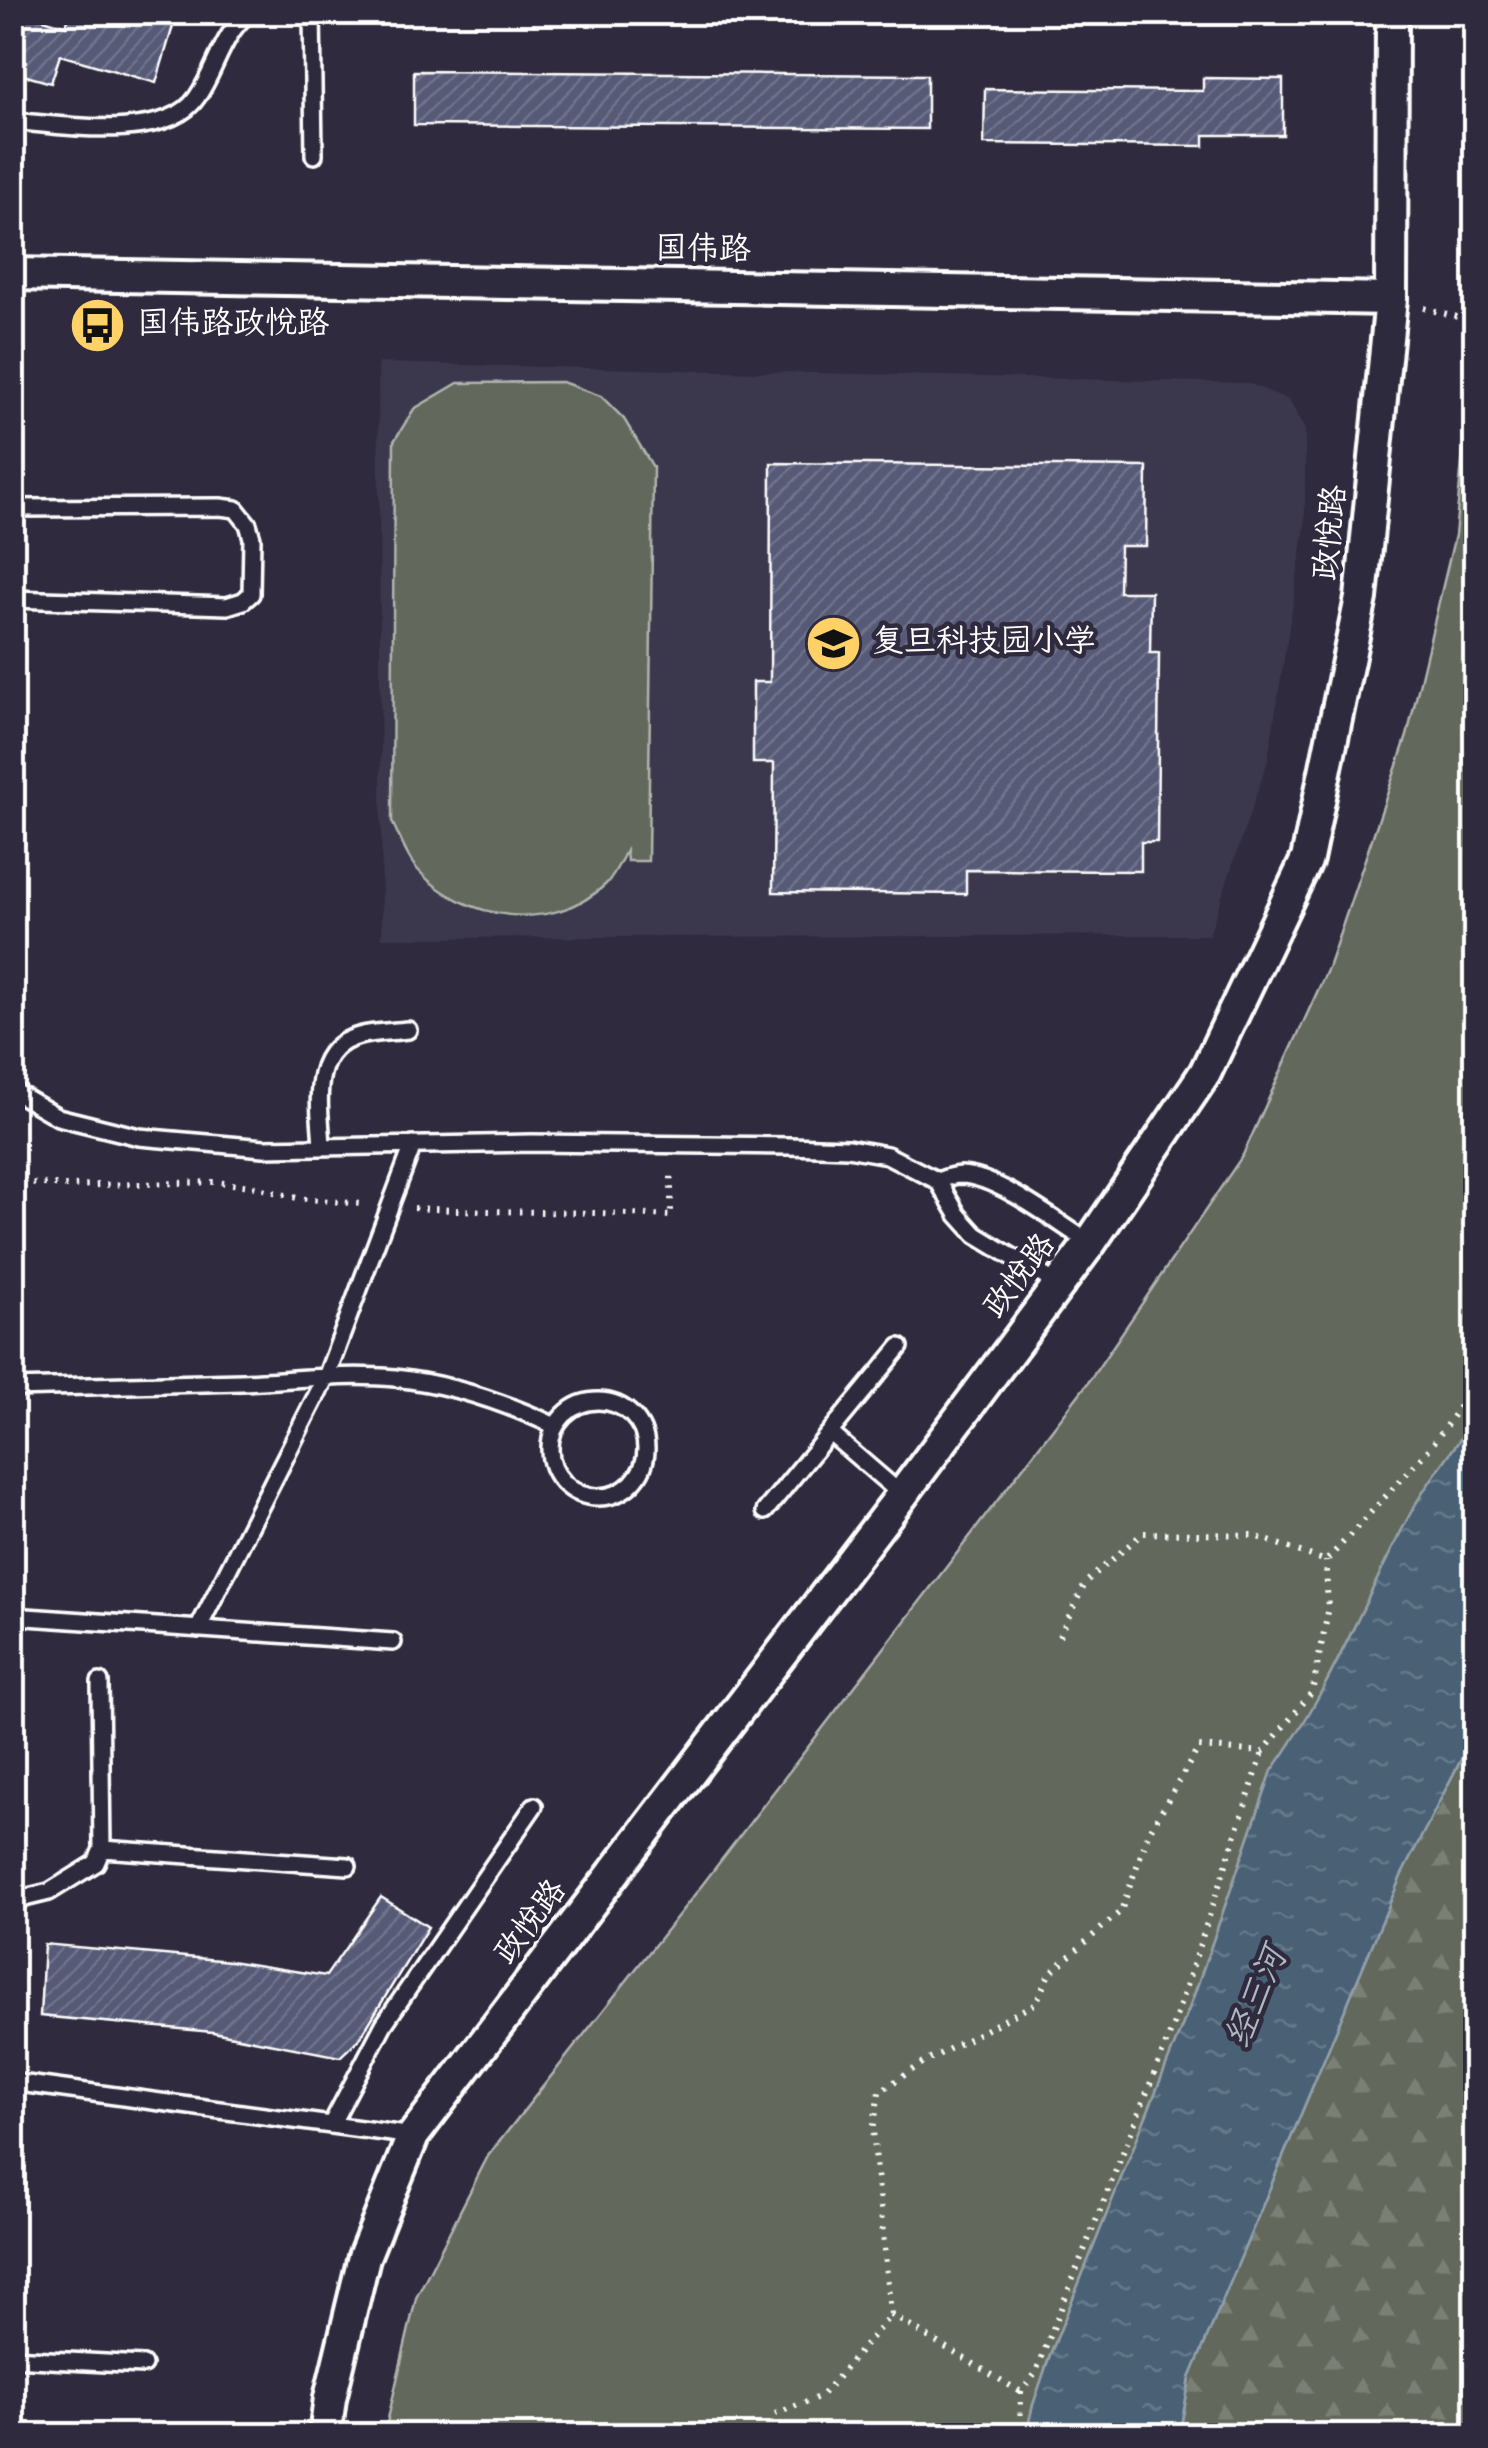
<svg xmlns="http://www.w3.org/2000/svg" width="1488" height="2448" font-family="'Indie Flower','LXGW WenKai TC',sans-serif">
<style>
.built{fill:#3b384e}
.forest{fill:url(#forest-firs);stroke:#b0b4ae;stroke-width:2.5}
.green{fill:#62695c;stroke:#b0b4ae;stroke-width:2.5}
.water{fill:url(#water-ripples);stroke:#92a0ac;stroke-width:2.5}
.building{fill:url(#building-hatch);stroke:#fff;stroke-width:2.5}
.lines{fill:none;stroke-linecap:round;stroke-linejoin:round}
.service-casing{stroke:#fff;stroke-width:22}
.minor-casing{stroke:#fff;stroke-width:38}
.path{stroke:#fff;stroke-width:6;stroke-dasharray:2.5 8;stroke-linecap:butt}
.service{stroke:#2f2a3d;stroke-width:15}
.minor{stroke:#2f2a3d;stroke-width:30}
.labels{text-anchor:middle;dominant-baseline:central;stroke-width:9;stroke-linejoin:round;paint-order:stroke}
.street-label{font-size:32px;fill:#fff;stroke:#2f2a3d}
.poi-label{font-size:32px;fill:#fff;stroke:#2f2a3d;text-anchor:start}
.water-label{font-size:35px;font-style:italic;fill:#aeb8c1;stroke:#2f2a3d}
</style>
<defs>
<pattern id="forest-firs" width="22" height="20" patternUnits="userSpaceOnUse" patternTransform="scale(2.5)"><rect width="22" height="20" fill="#62695c"/><path d="M5 1l3.5 6h-7zM16 11l3.5 6h-7z" fill="#7a8074"/></pattern>
<pattern id="water-ripples" width="26" height="14" patternUnits="userSpaceOnUse" patternTransform="scale(2.5)"><rect width="26" height="14" fill="#4a6175"/><path d="M2 4q2-2 4 0t4 0M15 11q2-2 4 0t4 0" fill="none" stroke="#65798a"/></pattern>
<pattern id="building-hatch" width="6" height="6" patternUnits="userSpaceOnUse" patternTransform="scale(2.5)"><rect width="6" height="6" fill="#565a76"/><path d="M-1 1l2-2M0 6l6-6M5 7l2-2" fill="none" stroke="#6f738b"/></pattern>
</defs>
<rect width="100%" height="100%" fill="#2f2a3d"/>
<filter id="ink" filterUnits="userSpaceOnUse"><feTurbulence type="fractalNoise" baseFrequency=".01" numOctaves="2"/><feDisplacementMap in="SourceGraphic" scale="20" xChannelSelector="R" yChannelSelector="G"/><feConvolveMatrix kernelMatrix="1 2 1 2 8 2 1 2 1" color-interpolation-filters="sRGB"/></filter>
<g filter="url(#ink)">
<path class="built" d="M378,363L1248,383L1289,400L1305,430V526L1268,760L1209,935L382,938Z"/>
<path class="forest" d="M1475,1732V2435L1179,2436L1190,2378L1401,1876Z"/>
<path class="green" d="M1468,13H1475V1418C1455,1448 1432,1476 1414,1507C1366,1595 1331,1690 1272,1771L1191,2004L1049,2358L1033,2405L1026,2435L384,2436L416,2298L488,2156L699,1889L1090,1380L1243,1155L1328,968L1407,736L1455,535L1471,368Z
M562,382L601,396L624,419L653,467L648,861H627L626,851C620,862 614,876 606,884C553,935 463,920 418,870C406,857 400,837 392,822L394,441L414,409L458,383Z"/>
<path class="water" d="M1475,1418V1732L1401,1876L1190,2378L1179,2435H1026L1033,2405L1049,2358L1191,2004L1272,1771C1331,1690 1366,1595 1414,1507C1432,1476 1455,1448 1475,1418Z"/>
<path class="building" d="M12,12H21L66,26L70,12H126L173,26L156,83L60,55L51,83L12,72Z
M414,71L927,75V129L414,125Z
M1203,78L1283,79V135H1204V146L984,144L985,89L1203,91Z
M771,463L1147,467L1146,546H1120L1119,592H1151L1150,653H1159L1157,842H1141V871L966,870V894L773,892L774,763H753V682H770Z
M381,1897L428,1927L360,2038L340,2057L213,2032L40,2016L44,1944L230,1961L326,1976Z"/>
<g class="lines">
<defs>
<path id="service" d="M312,12L314,155
M12,121C60,125 167,143 197,97C216,70 222,33 250,12
M12,508L220,507L236,509L248,524L252,538L251,594L243,601L227,606L12,599
M12,1090L58,1117L139,1137L264,1148L531,1143L789,1146L848,1148L887,1155L938,1181L958,1215L976,1235L1059,1285
M322,1146C320,1106 308,1049 359,1036C374,1032 392,1032 408,1030
M938,1181C945,1178 954,1175 961,1175C998,1176 1058,1223 1090,1243
M12,1388C89,1386 165,1384 242,1382C293,1380 344,1373 395,1378C451,1384 504,1402 555,1426
M550 1449a48 48 0 1 1 96 0a48 48 0 1 1-96 0Z
M830,1433L902,1495
M765,1511L900,1347
M12,1616L393,1642
M198,1629L326,1377L413,1145
M102,1849L348,1866
M12,1901L49,1892L96,1863L102,1849L100,1682
M12,2082L413,2136
M331,2125L384,2024L534,1806
M12,2358L143,2365"/>
<path id="minor" d="M12,274L1391,299
M325,2436L330,2398L364,2257L413,2136L902,1495L1090,1243L1205,1073L1307,859L1361,598L1391,299L1392,12"/>
</defs>
<use href="#service" class="service-casing"/>
<use href="#minor" class="minor-casing"/>
<path class="path" d="M1424,308L1476,322
M12,1181L64,1186L215,1182L251,1186L297,1198L362,1204
M414,1208C500,1213 586,1211 671,1216V1171
M1059,1636L1086,1582L1143,1533L1252,1535L1326,1561L1431,1447L1476,1383
M891,2315L1021,2392
M775,2414L821,2396L891,2315L873,2131L879,2092L921,2064L1036,2003L1049,1974L1121,1911L1149,1832L1199,1747L1263,1752L1312,1692L1328,1612L1326,1561
M1020,2436L1021,2392L1035,2374L1172,2029L1263,1752"/>
<use href="#service" class="service"/>
<use href="#minor" class="minor"/>
</g>
</g>
<defs>
<symbol id="bus-disc" viewBox="-11 -11 22 22"><circle r="9.5" fill="#ffd166" stroke="#2f2a3d"/><path d="M-5-6H5V4H4V6H2V4H-2V6H-4V4H-5ZM-3.5-4V0h7V-4ZM-3.5 1.2v1.5H-2V1.2ZM2 1.2v1.5H3.5V1.2Z" fill="#111"/></symbol>
<symbol id="school-disc" viewBox="-11 -11 22 22"><circle r="9.5" fill="#ffd166" stroke="#2f2a3d"/><path d="M0-5L7-2L0 1L-7-2ZM-4 1L0 2.5L4 1V4Q0 6-4 4Z" fill="#111"/></symbol>
</defs>
<g fill-rule="evenodd">
<use href="#bus-disc" x="66" y="294" width="63" height="63"/>
<use href="#school-disc" x="802" y="612" width="63" height="63"/>
</g>
<g class="labels">
<g class="street-label">
<text transform="translate(703 251) rotate(1)">国伟路</text>
<text transform="translate(1332 533) rotate(-84)">政悦路</text>
<text transform="translate(1021 1277) rotate(-53)">政悦路</text>
<text transform="translate(532 1923) rotate(-53)">政悦路</text>
</g>
<g class="poi-label">
<text x="137" y="325">国伟路政悦路</text>
<text x="872" y="643">复旦科技园小学</text>
</g>
<g class="water-label">
<text transform="translate(1258 1998) rotate(-67)">经三河</text>
</g>
</g>
<rect width="1488" height="2448" fill="none" stroke="#2f2a3d" stroke-width="50"/>
<rect x="25" y="25" width="1438" height="2398" fill="none" stroke="#fff" stroke-width="4" filter="url(#ink)"/>
</svg>
